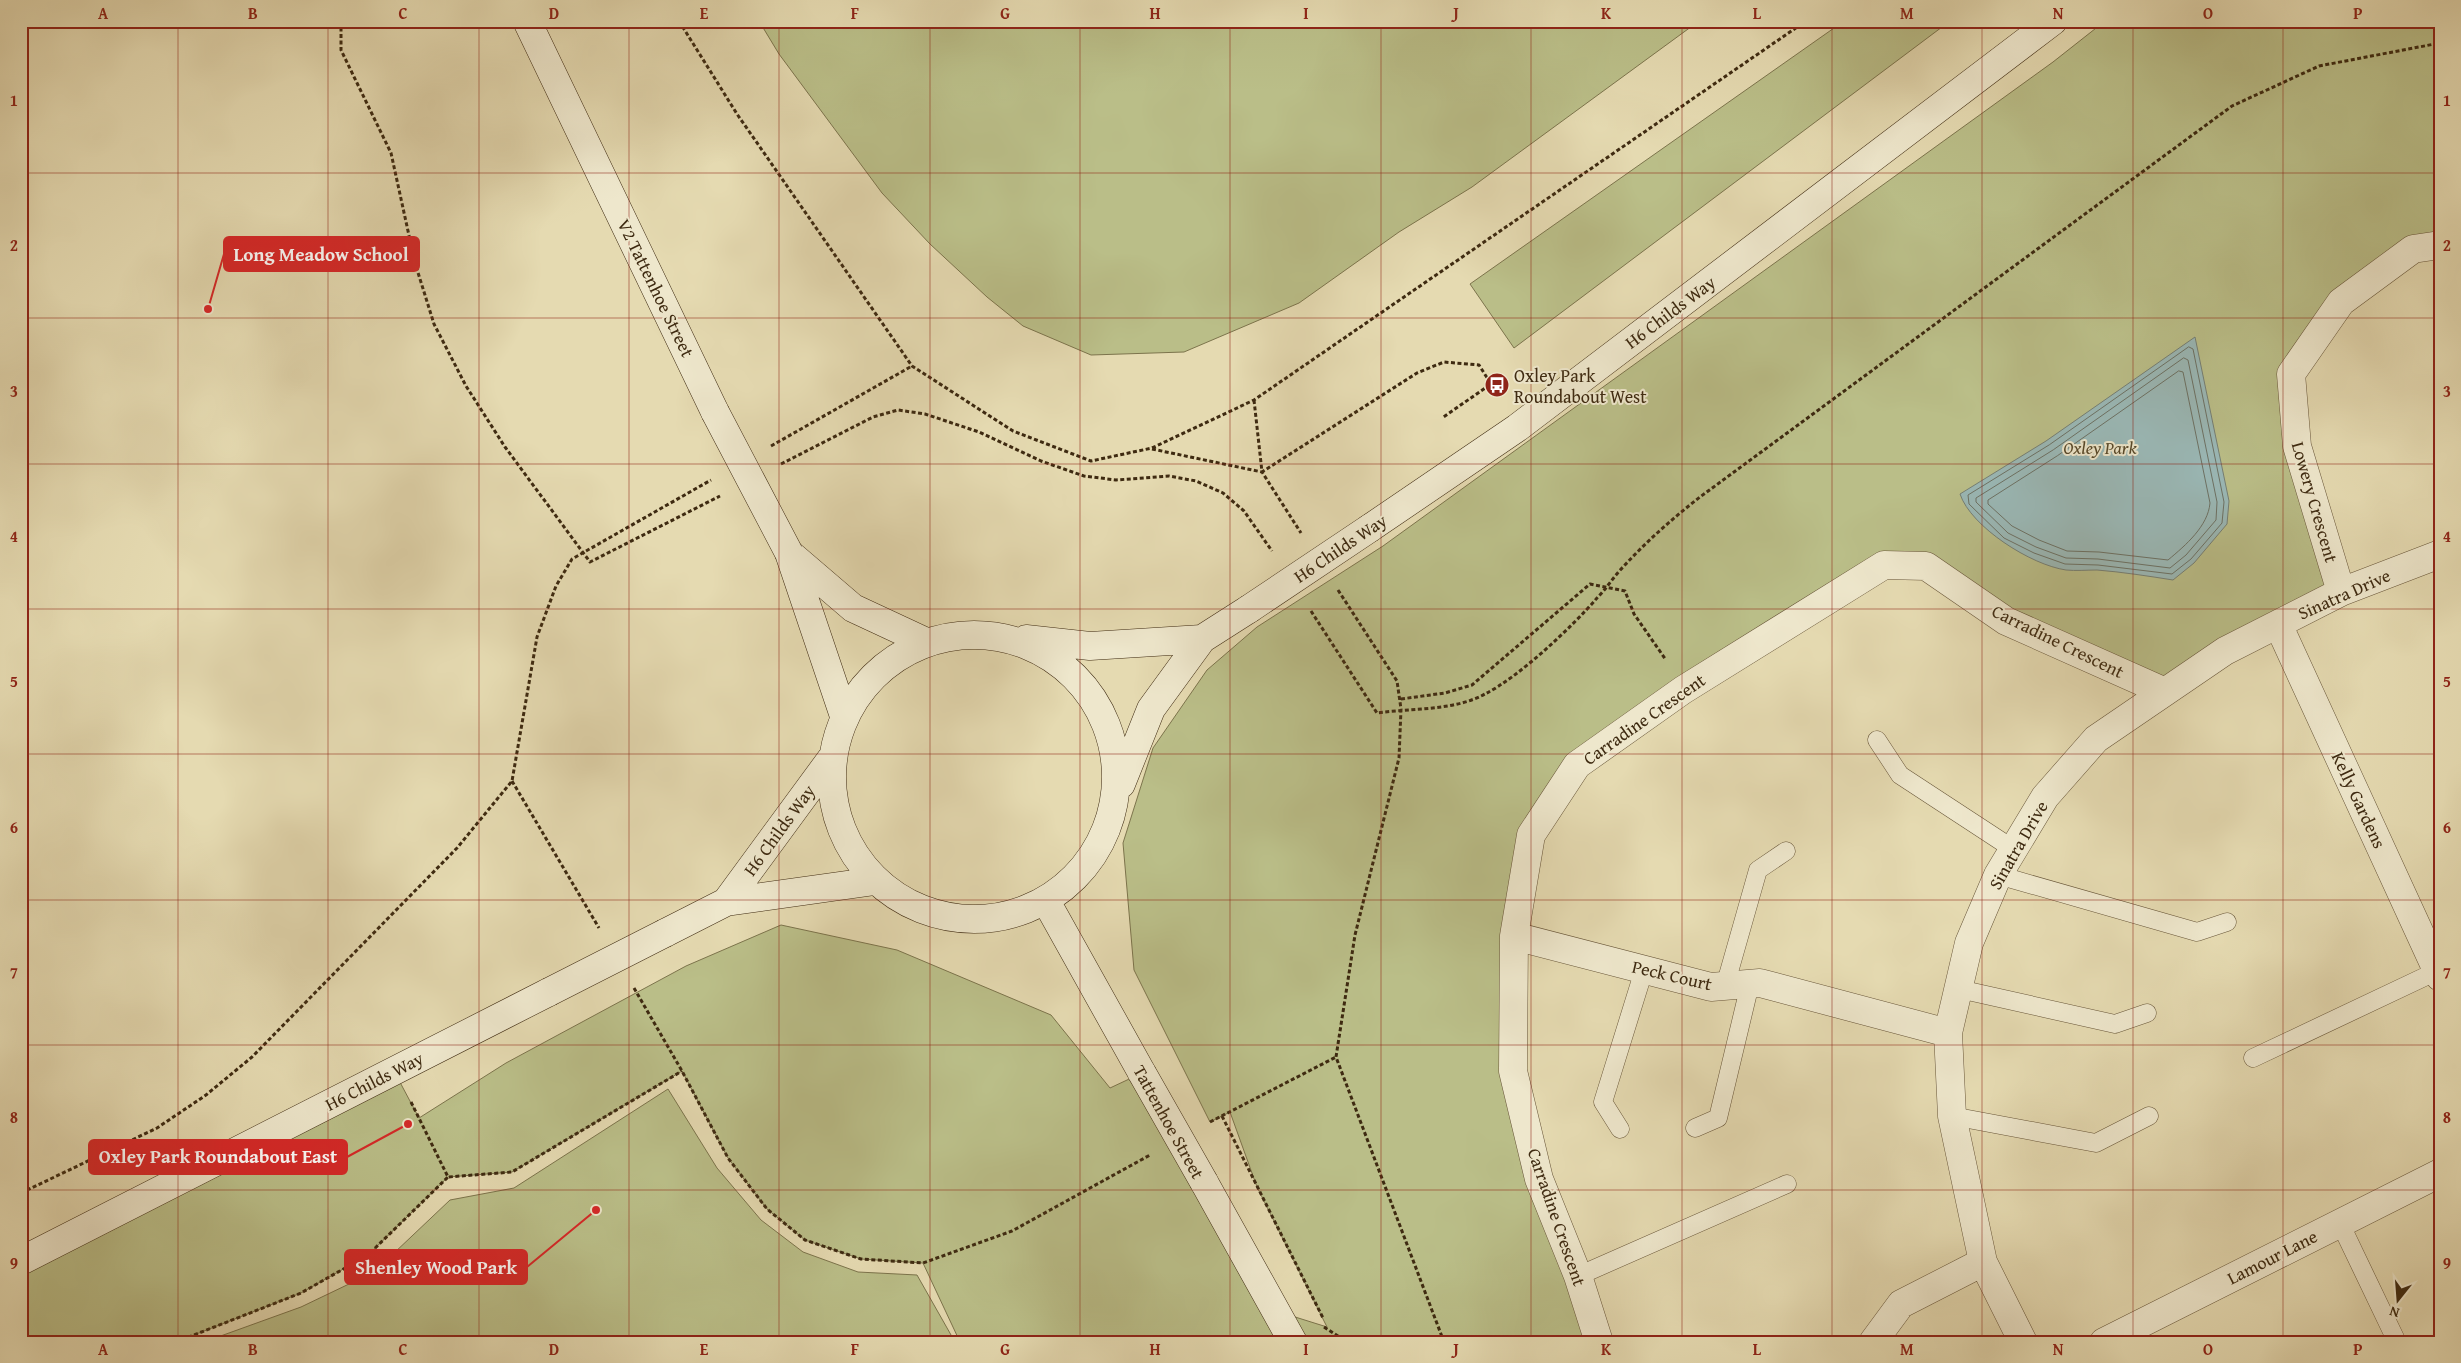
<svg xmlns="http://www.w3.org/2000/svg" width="2461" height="1363" font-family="'Gentium Book Plus',serif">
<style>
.green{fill:#babe88;stroke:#7c744c}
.water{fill:#9ab8b6;stroke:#757f74}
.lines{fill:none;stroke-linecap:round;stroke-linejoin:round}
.shore{stroke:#6c7164;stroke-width:1}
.lane-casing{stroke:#685639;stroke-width:19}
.street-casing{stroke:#685639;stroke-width:29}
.secondary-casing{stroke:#3e2a11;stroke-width:29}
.path{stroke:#3e2a11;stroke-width:3;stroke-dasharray:4 2.5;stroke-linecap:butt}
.lane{stroke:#eee7cc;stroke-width:18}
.street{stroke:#eee7cc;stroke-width:28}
.secondary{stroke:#eee7cc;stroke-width:28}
.secondary-bridge-casing{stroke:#3e2a11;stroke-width:29;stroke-linecap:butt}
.secondary-bridge{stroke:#eee7cc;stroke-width:28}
.grid{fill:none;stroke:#8f2418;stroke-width:1;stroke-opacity:0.55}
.labels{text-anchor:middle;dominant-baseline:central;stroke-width:4;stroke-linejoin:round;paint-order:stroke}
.street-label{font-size:18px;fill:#3e2a11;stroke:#eee7cc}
.poi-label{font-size:18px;fill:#3e2a11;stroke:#eee7cc;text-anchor:start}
.park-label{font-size:18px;font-style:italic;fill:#574829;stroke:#eee7cc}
.leader{fill:none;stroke:#d62828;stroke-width:2}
.callout-dot{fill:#d62828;stroke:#eee7cc;stroke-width:2}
.callout{fill:#d62828;stroke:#d62828;stroke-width:2}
.callout-label{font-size:19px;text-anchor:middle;font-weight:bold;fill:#fff}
.neatline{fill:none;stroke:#8f2418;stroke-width:2}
.grid-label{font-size:16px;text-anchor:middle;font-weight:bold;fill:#8f2418}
</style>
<rect width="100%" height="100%" fill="#e5dab1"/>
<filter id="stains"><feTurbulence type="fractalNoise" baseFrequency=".004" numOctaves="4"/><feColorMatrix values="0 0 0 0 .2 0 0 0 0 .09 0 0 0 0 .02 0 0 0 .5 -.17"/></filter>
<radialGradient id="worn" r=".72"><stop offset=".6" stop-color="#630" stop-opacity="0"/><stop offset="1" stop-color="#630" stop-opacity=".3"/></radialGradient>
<path class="green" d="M759,21H1699L1472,187L1399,232L1299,303L1184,352L1091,355L1023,326L987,297L930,244L882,193L779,54Z
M1844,21H1950L1514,348L1470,284Z
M2105,21H2440V245L2341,302L2291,374L2341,592L2163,691L1926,566L1884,565L1577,765L1531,835L1513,1071L1599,1342H960L923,1263L861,1259L805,1240L767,1209L728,1158L682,1071L512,1172L448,1177L368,1255L301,1293L176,1342H21V1261L394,1071L419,1118L506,1063L686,966L781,925L897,950L1051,1015L1110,1088L1142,1073L1276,1311L1327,1327L1257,1187L1230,1112L1210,1122L1134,970L1123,843L1153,748L1207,670L1257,627L1383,546L2053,62Z
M668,1089L717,1168L761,1220L803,1252L858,1272L917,1275L955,1342H204L301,1307L374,1272L450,1200L514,1188Z"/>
<path class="water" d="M2195,337L2229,501L2227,524L2194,563L2173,580C2148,576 2122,572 2097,570C2086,570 2076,571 2066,570C2031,565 1971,527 1960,494L2046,441Z"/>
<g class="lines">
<path class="shore" d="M2189,347L2193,349L2224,502L2222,523L2191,559L2172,574L2098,565L2065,564L2034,553L2004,538L1969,504L1968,495L2049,445Z
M2184,358L2188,360L2217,502L2216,520L2186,555L2170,568L2098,559L2066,558L2036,547L2008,533L1976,502V498L2053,450Z
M2179,371L2183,372L2210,503C2208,526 2186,545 2168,560L2099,552L2067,551L2039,540L2012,526L1988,504V500L2057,456Z"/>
<defs>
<path id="lane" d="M1877,740L1900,775L2013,849
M1998,875L2197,932L2227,922
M1725,986L1758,870L1786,851
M1959,989L2115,1024L2147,1013
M2253,1058L2437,971
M1952,1116L2096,1143L2149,1116
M1695,1128L1718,1118L1750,984
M1620,1129L1603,1102L1644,970
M2340,1223L2397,1342
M1578,1276L1787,1184"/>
<path id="street" d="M2341,592L2297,446L2291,374L2341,302L2413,249L2440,245
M2278,624L2440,977
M1514,936L1711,987L1760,983L1948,1033
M1599,1342L1578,1276L1539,1179L1513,1071L1514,936L1531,835L1577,765L1683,690L1884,565L1926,566L2006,621L2163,691
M1873,1342L1901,1304L1983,1262
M2023,1342L1983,1262L1952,1116L1948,1033L1969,943L1998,875L2045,797L2096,739L2225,651L2341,592L2440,554
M2104,1342L2440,1173"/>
<path id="secondary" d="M527,21L715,412
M1370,528L1517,428L2053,21
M789,553L844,716
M790,554L853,608L926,642
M832 777a142 142 0 1 1 284 0a142 142 0 1 1-284 0Z
M1026,639L1090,646L1202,639
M1121,784L1151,709L1202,639L1249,609
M1046,901L1142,1073
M726,902L831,759
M665,933L726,902L875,881
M1204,1182L1293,1342
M21,1261L549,992"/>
</defs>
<use href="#lane" class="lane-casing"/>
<use href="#street" class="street-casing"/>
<use href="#secondary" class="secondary-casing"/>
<path class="path" d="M341,21V50L391,153L415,263L434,324L466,386L505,447L590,562L720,496
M679,21L737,114L912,366L1013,431L1091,461L1152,448L1254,400L1806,21
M1254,400L1262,472L1417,373L1444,362L1479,365L1491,384L1442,418
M771,446L912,366
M1152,449L1262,472L1301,533
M781,464L873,417L898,410L925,414L979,432L1041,461L1084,476L1116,480L1169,476L1196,481L1223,493L1244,511L1272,551
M1338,590L1397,681L1401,709L1399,758L1355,935L1336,1057L1444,1342
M1311,611L1377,713C1412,708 1454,711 1485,694C1519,677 1572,627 1597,598C1607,588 1614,576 1624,566C1647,541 1673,518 1700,497L2232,106L2319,66L2440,43
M1401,699L1445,693L1472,685L1590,584L1625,591L1634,614L1666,660
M512,781L599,928
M634,988L682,1071L728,1158L767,1209L805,1240L861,1259L923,1263L1012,1231L1150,1155
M411,1102L448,1177L512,1172L682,1071
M1222,1116L1323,1318
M1210,1122L1336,1057
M21,1193L157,1128L206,1095L252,1057L457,848L512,781L537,637L556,586L572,559L711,480
M1324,1327L1347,1342
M176,1342L301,1293L368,1255L448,1177"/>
<use href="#lane" class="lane"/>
<use href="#street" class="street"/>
<use href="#secondary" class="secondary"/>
<defs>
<path id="secondary-bridge" d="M715,412L789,553
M1249,609L1370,528
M549,992L665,933
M1142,1073L1204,1182"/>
</defs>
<use href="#secondary-bridge" class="secondary-bridge-casing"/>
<use href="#secondary-bridge" class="secondary-bridge"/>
</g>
<path class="grid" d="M178,21V1342M328,21V1342M479,21V1342M629,21V1342M779,21V1342M930,21V1342M1080,21V1342M1230,21V1342M1381,21V1342M1531,21V1342M1682,21V1342M1832,21V1342M1982,21V1342M2133,21V1342M2283,21V1342M21,173H2440M21,318H2440M21,464H2440M21,609H2440M21,754H2440M21,900H2440M21,1045H2440M21,1190H2440"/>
<defs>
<symbol id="bus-disc" viewBox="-11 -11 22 22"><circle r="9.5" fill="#8f2418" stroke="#eee7cc"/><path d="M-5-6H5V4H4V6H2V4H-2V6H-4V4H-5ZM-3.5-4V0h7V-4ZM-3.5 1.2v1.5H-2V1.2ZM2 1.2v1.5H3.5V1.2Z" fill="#fff"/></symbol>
</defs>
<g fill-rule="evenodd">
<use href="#bus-disc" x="1483" y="371" width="28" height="28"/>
</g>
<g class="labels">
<g class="street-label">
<text transform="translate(656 288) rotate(64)">V2 Tattenhoe Street</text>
<text transform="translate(1670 312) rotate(-37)">H6 Childs Way</text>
<text transform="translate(2315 502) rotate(74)">Lowery Crescent</text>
<text transform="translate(1340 548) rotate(-34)">H6 Childs Way</text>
<text transform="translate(2344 594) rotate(-24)">Sinatra Drive</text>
<text transform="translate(2058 641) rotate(26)">Carradine Crescent</text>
<text transform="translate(1644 719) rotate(-35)">Carradine Crescent</text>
<text transform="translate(2359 800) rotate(65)">Kelly Gardens</text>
<text transform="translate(779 830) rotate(-54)">H6 Childs Way</text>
<text transform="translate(2018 845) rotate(-60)">Sinatra Drive</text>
<text transform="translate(1672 975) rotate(13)">Peck Court</text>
<text transform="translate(374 1081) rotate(-27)">H6 Childs Way</text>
<text transform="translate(1169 1122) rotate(61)">Tattenhoe Street</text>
<text transform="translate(1557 1217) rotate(71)">Carradine Crescent</text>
<text transform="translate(2272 1257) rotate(-27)">Lamour Lane</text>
</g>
<g class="poi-label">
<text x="1514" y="375">Oxley Park<tspan x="1514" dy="21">Roundabout West</tspan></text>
</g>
<g class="park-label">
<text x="2100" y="447">Oxley Park</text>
</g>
</g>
<path class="leader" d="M208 309L224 254M408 1124L347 1157M596 1210L527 1267"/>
<g class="callout-dot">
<circle cx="208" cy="309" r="5"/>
<circle cx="408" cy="1124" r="5"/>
<circle cx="596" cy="1210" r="5"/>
</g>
<g class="callout">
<rect x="224" y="237" width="195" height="34" rx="5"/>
<rect x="89" y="1140" width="258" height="34" rx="5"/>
<rect x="345" y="1250" width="182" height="34" rx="5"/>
</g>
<g class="callout-label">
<text x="321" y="261">Long Meadow School</text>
<text x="218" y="1163">Oxley Park Roundabout East</text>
<text x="436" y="1274">Shenley Wood Park</text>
</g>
<rect width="2461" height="1363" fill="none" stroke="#e5dab1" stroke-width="55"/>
<g transform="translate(2398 1300) rotate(197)" stroke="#eee7cc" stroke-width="4" paint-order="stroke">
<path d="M0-4L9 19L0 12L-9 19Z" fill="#3e2a11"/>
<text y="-8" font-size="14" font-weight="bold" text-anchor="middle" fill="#3e2a11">N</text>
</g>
<rect x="28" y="28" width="2406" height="1308" class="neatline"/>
<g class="grid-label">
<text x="103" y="19">A</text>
<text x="253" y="19">B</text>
<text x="403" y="19">C</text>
<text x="554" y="19">D</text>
<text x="704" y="19">E</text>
<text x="855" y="19">F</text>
<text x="1005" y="19">G</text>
<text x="1155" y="19">H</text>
<text x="1306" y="19">I</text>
<text x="1456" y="19">J</text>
<text x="1606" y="19">K</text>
<text x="1757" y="19">L</text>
<text x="1907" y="19">M</text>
<text x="2058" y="19">N</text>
<text x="2208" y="19">O</text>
<text x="2358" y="19">P</text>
<text x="14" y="106">1</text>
<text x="2447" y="106">1</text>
<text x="14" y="251">2</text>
<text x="2447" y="251">2</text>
<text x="14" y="397">3</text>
<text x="2447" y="397">3</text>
<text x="14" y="542">4</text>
<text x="2447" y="542">4</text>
<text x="14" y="687">5</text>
<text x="2447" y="687">5</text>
<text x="14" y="833">6</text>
<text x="2447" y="833">6</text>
<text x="14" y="978">7</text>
<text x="2447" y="978">7</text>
<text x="14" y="1123">8</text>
<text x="2447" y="1123">8</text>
<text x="14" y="1269">9</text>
<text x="2447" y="1269">9</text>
<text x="103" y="1355">A</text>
<text x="253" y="1355">B</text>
<text x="403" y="1355">C</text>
<text x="554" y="1355">D</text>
<text x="704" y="1355">E</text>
<text x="855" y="1355">F</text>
<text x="1005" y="1355">G</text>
<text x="1155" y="1355">H</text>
<text x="1306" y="1355">I</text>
<text x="1456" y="1355">J</text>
<text x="1606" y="1355">K</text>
<text x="1757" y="1355">L</text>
<text x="1907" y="1355">M</text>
<text x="2058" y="1355">N</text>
<text x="2208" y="1355">O</text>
<text x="2358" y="1355">P</text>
</g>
<rect width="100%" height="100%" filter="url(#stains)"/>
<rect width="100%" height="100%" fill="url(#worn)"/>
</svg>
